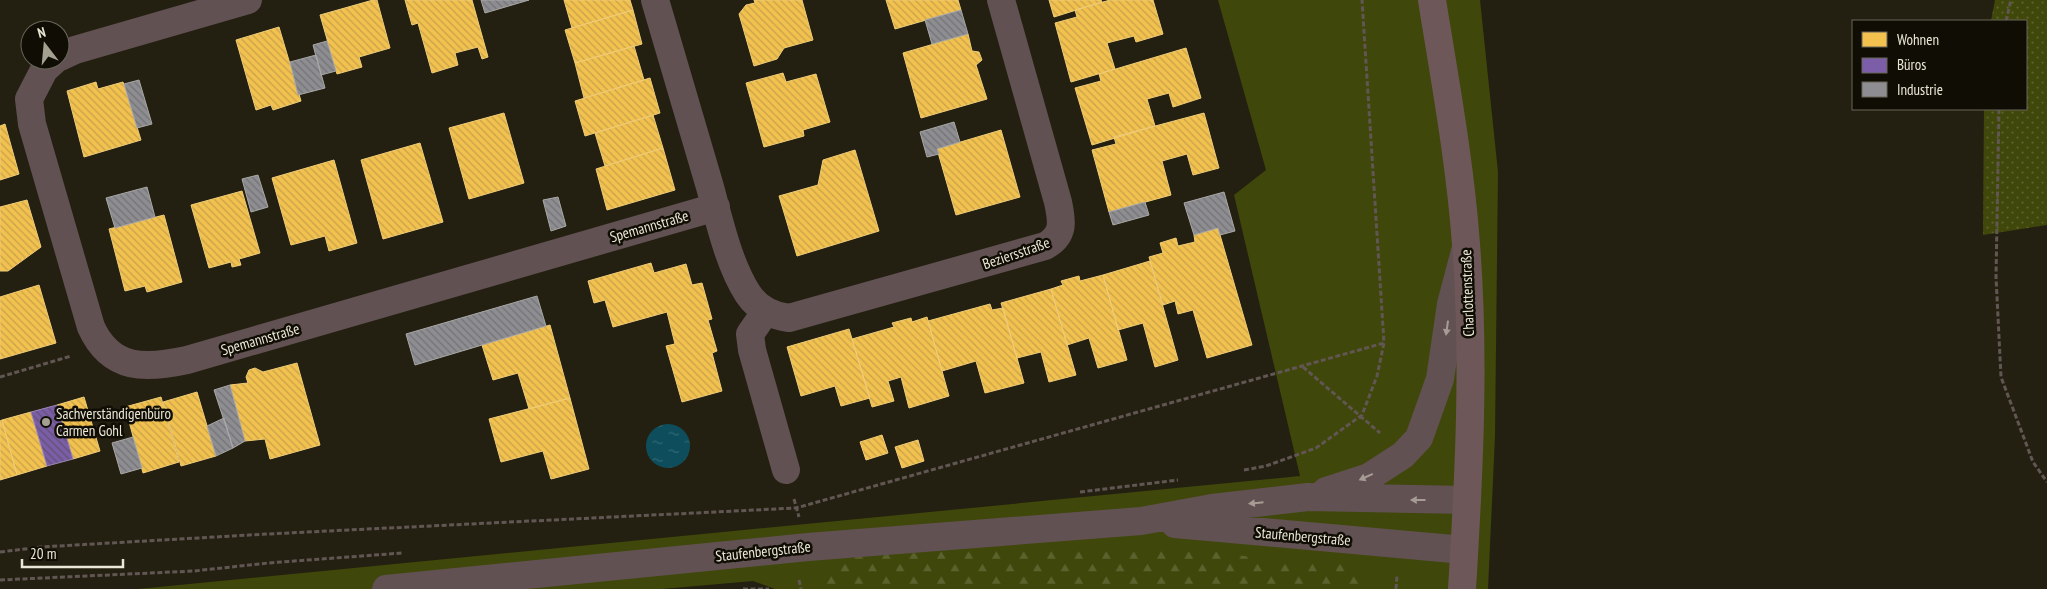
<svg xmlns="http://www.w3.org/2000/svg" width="2047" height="589" font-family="'PT Sans Narrow',sans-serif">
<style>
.green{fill:#40470a}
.forest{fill:url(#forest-firs)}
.garden{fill:url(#garden-dots)}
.water{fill:url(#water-ripples)}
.homes{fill:url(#homes-back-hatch);stroke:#f0cc77}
.offices{fill:url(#offices-back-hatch);stroke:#9d87b6}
.industry{fill:url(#industry-back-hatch);stroke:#a9a8a7}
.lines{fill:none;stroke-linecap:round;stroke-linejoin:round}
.path{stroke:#615653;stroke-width:3;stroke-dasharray:5 2.5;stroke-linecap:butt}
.minor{stroke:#625152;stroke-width:28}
.major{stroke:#6e5758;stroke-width:28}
.oneway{fill:#a69c95}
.poi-dot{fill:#a5a192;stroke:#100e04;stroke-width:2}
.labels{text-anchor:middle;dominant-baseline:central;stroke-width:5;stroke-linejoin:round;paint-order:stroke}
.street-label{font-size:15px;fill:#ebe7d8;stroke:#100e04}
.poi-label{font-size:15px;fill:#ebe7d8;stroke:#100e04;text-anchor:start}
</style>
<defs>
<pattern id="forest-firs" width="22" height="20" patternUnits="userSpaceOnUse" patternTransform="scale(1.25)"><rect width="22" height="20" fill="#40470a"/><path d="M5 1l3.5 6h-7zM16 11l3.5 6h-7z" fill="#5c622d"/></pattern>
<pattern id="garden-dots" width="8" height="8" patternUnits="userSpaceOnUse" patternTransform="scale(1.25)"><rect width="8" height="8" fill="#40470a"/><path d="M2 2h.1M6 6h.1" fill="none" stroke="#5c622d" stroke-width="1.8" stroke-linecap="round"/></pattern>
<pattern id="water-ripples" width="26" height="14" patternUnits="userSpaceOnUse" patternTransform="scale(1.25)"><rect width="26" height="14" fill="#0e4e5c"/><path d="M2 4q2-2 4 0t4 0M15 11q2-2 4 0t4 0" fill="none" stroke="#316873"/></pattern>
<pattern id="homes-back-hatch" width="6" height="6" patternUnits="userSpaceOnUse" patternTransform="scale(1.25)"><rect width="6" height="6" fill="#f2c14e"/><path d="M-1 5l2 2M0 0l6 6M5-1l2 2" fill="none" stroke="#c7a24b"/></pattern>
<pattern id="offices-back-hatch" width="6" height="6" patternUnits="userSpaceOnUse" patternTransform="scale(1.25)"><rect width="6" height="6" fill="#7b5ea7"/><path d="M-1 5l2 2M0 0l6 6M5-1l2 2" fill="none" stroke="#605274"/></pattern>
<pattern id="industry-back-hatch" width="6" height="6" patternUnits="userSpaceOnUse" patternTransform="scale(1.25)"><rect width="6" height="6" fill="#8d8d92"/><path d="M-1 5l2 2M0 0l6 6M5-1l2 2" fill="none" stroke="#747476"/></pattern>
</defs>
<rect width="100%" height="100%" fill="#232011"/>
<path class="green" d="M1218,0H1480L1498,172L1495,436L1488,589H775L753,581L662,589H138L1300,476L1234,195L1266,170Z"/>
<path class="forest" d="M1010,547L1193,549L1274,560L1337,562L1364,580L1367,589H827L823,578L828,559Z"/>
<path class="garden" d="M1995,0H2047V225L1983,235L1984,109H2026V21H1991Z"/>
<path class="water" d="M646 446a22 22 0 1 1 44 0a22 22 0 1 1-44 0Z"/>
<path class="homes" d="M373,0H377L390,48L359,57L362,67L337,74L320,15Z
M405,0H472L488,57L482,59L478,47L455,53L458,65L432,73L418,23L412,25Z
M564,0H630L633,10L572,28Z
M754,0H802L813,40L784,48L777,59L754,66L739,14L746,5L755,3Z
M886,0H958L961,10L895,29Z
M1049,0H1101L1102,2L1054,17Z
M1110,0H1153L1163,34L1136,42L1134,36L1107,43L1115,69L1071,82L1055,23L1077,17L1075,10Z
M633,10L642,44L575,63L565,30Z
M279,27L301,101L273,110L271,105L256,110L236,40Z
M968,34L972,51L979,52L982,60L976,65L987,99L921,118L903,53Z
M634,46L644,80L584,98L575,63Z
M1186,48L1201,98L1173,107L1169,93L1147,99L1155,126L1092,145L1075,88L1101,81L1099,74Z
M783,73L786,82L816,74L830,122L803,130L804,136L764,147L746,83Z
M650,78L660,113L585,136L575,101Z
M96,82L98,89L123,82L141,140L84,157L67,91Z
M504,113L524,183L469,199L449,128Z
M1204,113L1219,168L1193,175L1187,154L1162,161L1171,195L1109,212L1092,150L1116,144L1114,137Z
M653,115L663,148L605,166L595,133Z
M5,124L19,174L0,180V126Z
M1001,130L1020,197L956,215L937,149Z
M420,143L443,222L383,239L361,160Z
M663,148L675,190L607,210L596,169Z
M855,150L879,231L797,256L779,196L818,185L823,160Z
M334,160L357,243L329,251L325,236L291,245L272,178Z
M242,191L260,253L239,259L241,265L232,267L231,262L209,268L191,205Z
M27,200L41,247L8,271H0V207Z
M164,215L182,282L147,292L145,286L125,291L109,229Z
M1218,228L1252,345L1207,358L1193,310L1178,314L1175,301L1163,305L1149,257L1163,253L1160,243L1176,238L1178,246L1195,242L1194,235Z
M1150,261L1178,360L1155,367L1143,323L1118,330L1103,275Z
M651,263L654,273L686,264L692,285L702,283L712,319L708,320L717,351L712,353L722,391L682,402L666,346L675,344L667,312L613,327L605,300L594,303L588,281Z
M1103,275L1127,360L1098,368L1089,338L1067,345L1051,289L1063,285L1061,281L1079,276L1080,281Z
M39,285L56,343L0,359V297Z
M1051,289L1076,375L1049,382L1041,352L1017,358L1001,303Z
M990,304L992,310L1003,308L1024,383L985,393L976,361L942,371L928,321Z
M927,317L949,396L909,408L901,377L888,381L894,401L872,407L852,339L894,327L892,323L911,318L912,322Z
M550,325L570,398L529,409L518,373L493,380L482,345Z
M849,329L870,398L841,406L835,386L801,396L787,347Z
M297,363L320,445L270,459L265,439L245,441L230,385L248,383L246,377L249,370L255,368L263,372Z
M197,392L216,456L181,466L163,402Z
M84,397L100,451L73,459L57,405Z
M161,397L179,462L143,473L125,407Z
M570,398L589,469L551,479L543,451L501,462L489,419Z
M31,412L47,466L17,475L2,420Z
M2,420L17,475L0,480V421Z
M882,435L888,453L866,460L860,442Z
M918,440L924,461L902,468L895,447Z"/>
<path class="offices" d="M57,405L73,459L47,466L31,412Z"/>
<path class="industry" d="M481,0H529L485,13Z
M961,10L968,34L932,44L925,20Z
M327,41L336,71L321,75L313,45Z
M316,55L325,88L298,95L290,62Z
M139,80L152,124L137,128L124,84Z
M954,122L960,142L937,149L939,154L927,157L920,132Z
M258,175L268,207L251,212L242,179Z
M147,187L155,217L115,228L106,198Z
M1224,192L1235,231L1220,235L1218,228L1194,235L1184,203Z
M558,197L566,226L551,231L543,200Z
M1145,202L1149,215L1113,225L1109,212Z
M537,296L546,326L415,365L406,334Z
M230,385L245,441L233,448L214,390Z
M224,418L233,448L216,456L207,426Z
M133,437L142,468L121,474L112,443Z"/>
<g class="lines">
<path class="path" d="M2006,21L2011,0
M1999,109L1996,277L2001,377L2033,462L2047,482
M1303,367L1380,433
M0,377L71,356
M1244,470L1266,466L1316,448L1362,415L1377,376L1384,343L1362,0
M1080,492L1178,480
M794,499L799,517
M0,552L41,547L267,534L796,508L1384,343
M0,580L194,571L268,563L402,553
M799,580L801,589
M743,589H769
M1396,589L1397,575"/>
<path class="minor" d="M655,0C673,62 692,124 710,187C719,220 729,265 748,294C758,309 773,316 789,318L1045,246C1065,235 1062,221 1058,202L1001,0
M60,57L75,50L248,0
M55,60L44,70L29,99L32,124L91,327C111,371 146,369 187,360L716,207
M766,311L750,334L752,350L786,470
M1326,491L1369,477L1403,455L1419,438L1440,379L1451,304L1465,251
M1175,524L1464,550
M386,589L808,547L1141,521L1212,508L1308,497L1467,500"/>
<path class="major" d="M1432,0C1445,81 1460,162 1466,244C1475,359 1469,475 1462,589"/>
</g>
<defs><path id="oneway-solid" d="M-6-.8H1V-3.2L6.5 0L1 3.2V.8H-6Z" transform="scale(1.25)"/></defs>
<g class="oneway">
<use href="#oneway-solid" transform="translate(1447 328) rotate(98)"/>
<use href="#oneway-solid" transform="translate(1366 477) rotate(156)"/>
<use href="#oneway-solid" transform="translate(1418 500) rotate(-180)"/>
<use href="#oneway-solid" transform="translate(1256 503) rotate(174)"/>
</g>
<circle class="poi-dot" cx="46" cy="422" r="5"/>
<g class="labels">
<g class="street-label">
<text transform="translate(649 226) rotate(-16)">Spemannstraße</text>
<text transform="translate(1016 253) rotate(-19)">Beziersstraße</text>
<text transform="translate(1467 293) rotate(-92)">Charlottenstraße</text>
<text transform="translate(260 339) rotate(-16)">Spemannstraße</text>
<text transform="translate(1303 536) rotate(5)">Staufenbergstraße</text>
<text transform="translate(763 551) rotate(-6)">Staufenbergstraße</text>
</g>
<g class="poi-label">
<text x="56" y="413">Sachverständigenbüro<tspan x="56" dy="17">Carmen Gohl</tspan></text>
</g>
</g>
<rect x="1852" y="20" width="175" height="90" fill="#100e04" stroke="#686559"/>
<rect x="1862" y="32" width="25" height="15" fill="#f2c14e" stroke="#686559"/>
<text x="1897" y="45" font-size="15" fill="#ebe7d8">Wohnen</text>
<rect x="1862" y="58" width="25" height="15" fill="#7b5ea7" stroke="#686559"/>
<text x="1897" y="70" font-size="15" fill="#ebe7d8">Büros</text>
<rect x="1862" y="82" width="25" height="15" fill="#8d8d92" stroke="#686559"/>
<text x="1897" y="95" font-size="15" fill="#ebe7d8">Industrie</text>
<g transform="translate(45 45) rotate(344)"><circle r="24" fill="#100e04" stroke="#686559"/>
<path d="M0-4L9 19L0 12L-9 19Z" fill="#a5a192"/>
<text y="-8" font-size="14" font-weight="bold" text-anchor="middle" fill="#ebe7d8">N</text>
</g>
<path d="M22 559v8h101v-8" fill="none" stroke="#ebe7d8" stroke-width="2.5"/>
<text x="30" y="559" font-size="15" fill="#ebe7d8" stroke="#100e04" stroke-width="4" paint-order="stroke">20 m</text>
</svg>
